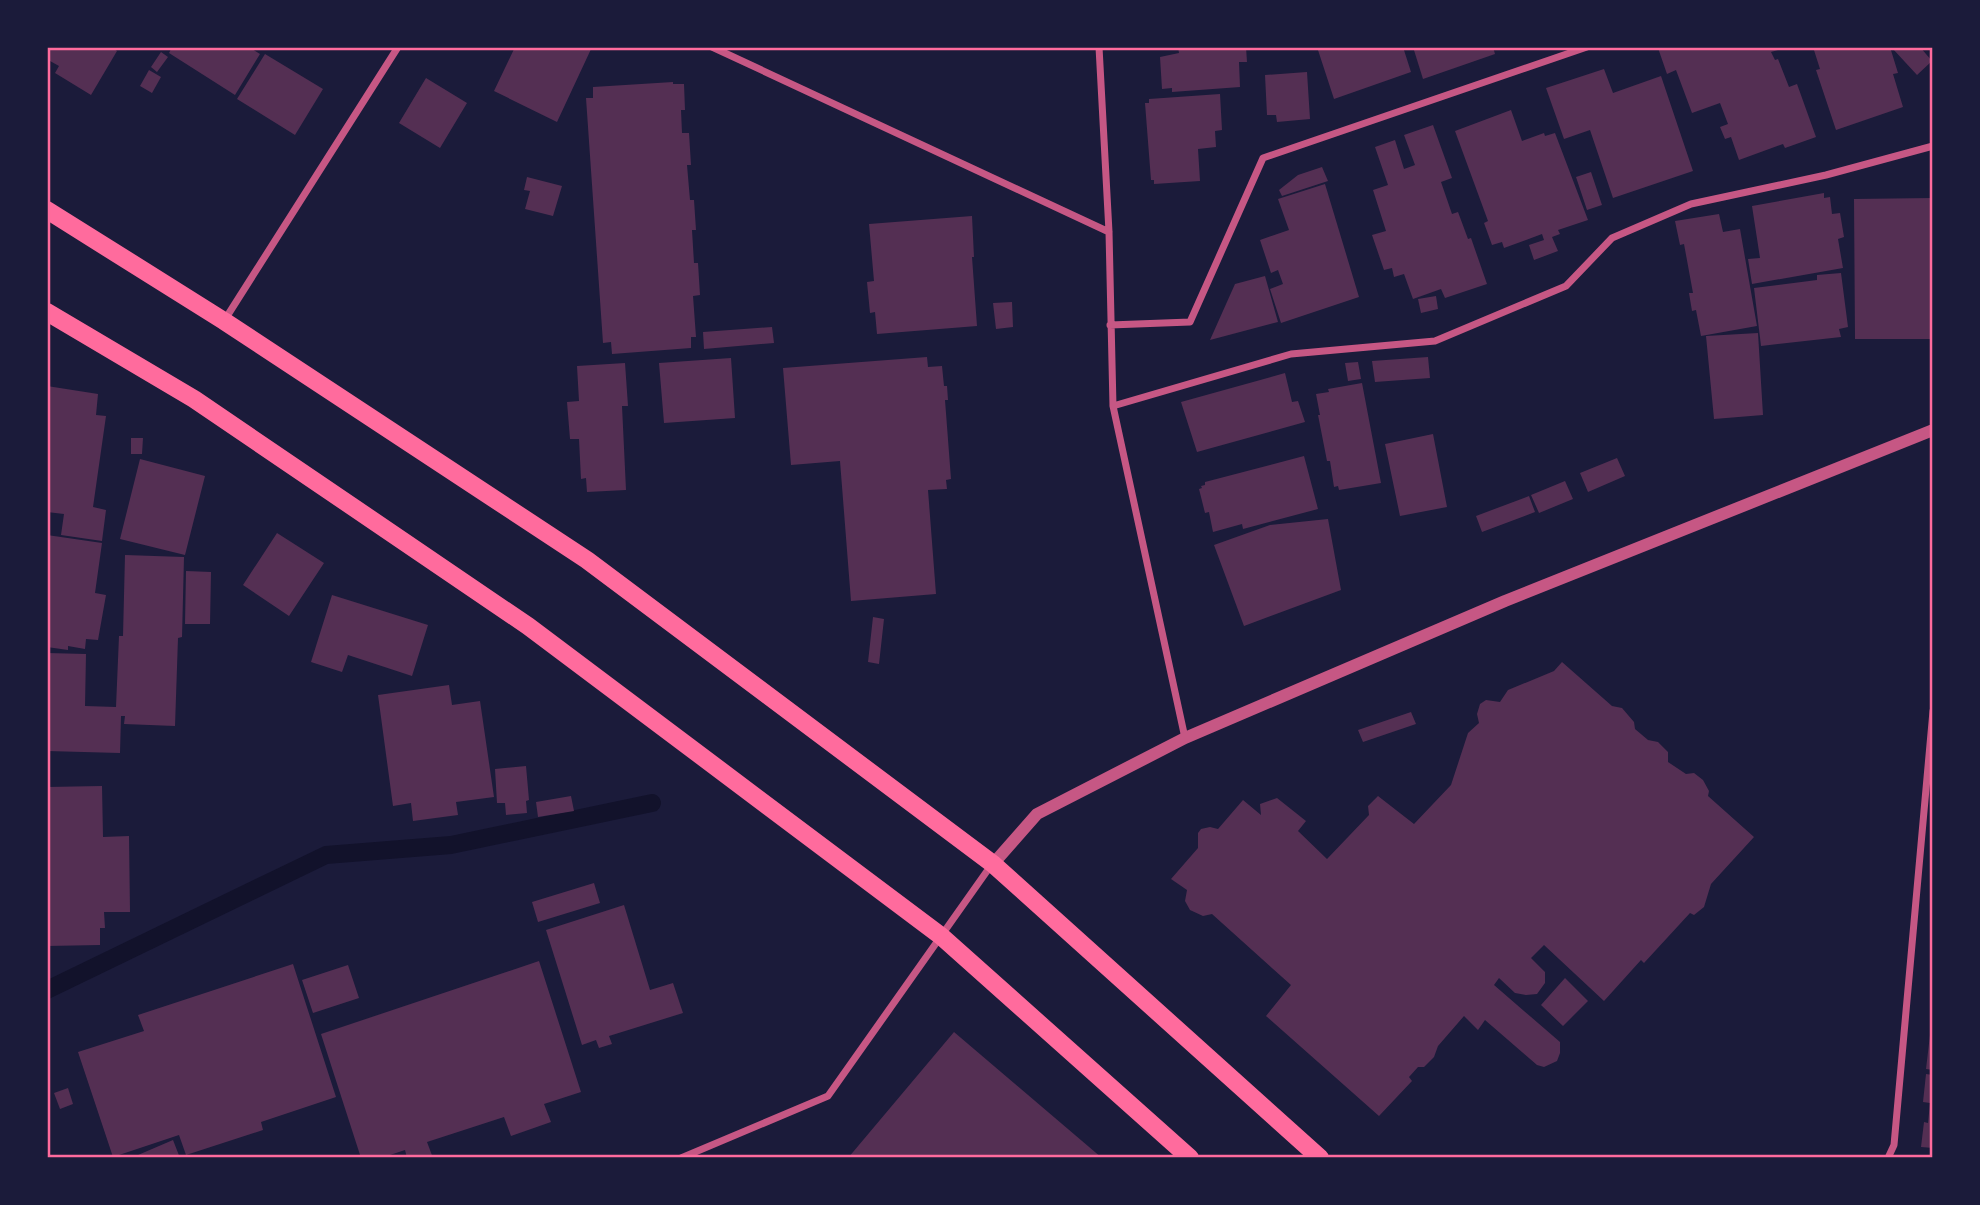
<svg xmlns="http://www.w3.org/2000/svg" width="1980" height="1205" font-family="Jost,sans-serif">
<style>
.lines{fill:none;stroke-linecap:round;stroke-linejoin:round}
.stream{stroke:#12122b;stroke-width:18}
.building{fill:#542f53}
.minor{stroke:#c65784;stroke-width:7}
.tertiary{stroke:#c65784;stroke-width:12}
.primary{stroke:#ff6b9d;stroke-width:18}
.neatline{fill:none;stroke:#ff6b9d;stroke-width:2.5}
</style>
<rect width="100%" height="100%" fill="#1b1b3a"/>
<g class="lines">
<path class="stream" d="M47,990L326,855L451,845L652,803"/>
</g>
<path class="building" d="M47,47H112L117,51L91,95L55,73L59,66L50,61L47,65Z
M172,47H249L260,54L235,95L169,53Z
M515,47H592L557,122L494,91Z
M1178,47H1246L1247,62H1239L1240,87L1172,92V88L1162,89L1160,57L1179,53Z
M1317,47H1403L1411,72L1334,99Z
M1413,47H1493L1495,54L1423,79Z
M1777,47L1778,50L1771,52L1775,60L1778,59L1789,87L1797,84L1816,137L1785,148L1783,144L1739,160L1731,137L1725,139L1720,127L1728,124L1720,103L1692,113L1676,70L1667,74L1658,48Z
M1813,47H1890L1898,73L1893,74L1903,107L1836,130L1816,70L1820,69Z
M1895,47H1920L1932,61L1917,75L1893,49Z
M161,52L168,57L157,72L151,67Z
M265,54L323,89L295,135L237,99Z
M1604,69L1613,93L1661,76L1693,171L1613,198L1590,130L1564,139L1546,88Z
M149,70L161,77L152,93L140,86Z
M1307,72L1310,119L1277,122L1276,115H1267L1265,75Z
M426,78L467,103L440,148L399,123Z
M673,82V84H684L685,110H681L682,133H689L691,165H687L690,200H694L696,230H692L694,263H698L700,295L693,296L696,337H691V348L612,354L611,342L603,343L586,98H593V87Z
M1220,94L1222,130L1215,131L1216,147L1198,149L1200,181L1154,184V180H1151L1145,103H1149V99Z
M1511,110L1522,141L1544,133L1545,136L1555,133L1588,220L1558,230L1560,234L1552,237L1558,251L1534,260L1529,245L1544,240L1542,234L1504,248L1502,242L1492,245L1484,223L1488,221L1455,131Z
M1433,125L1452,178L1441,182L1452,214L1458,212L1468,239L1471,238L1487,284L1445,298L1441,289L1413,299L1404,274L1394,277L1392,268L1384,270L1372,235L1386,231L1373,190L1388,185L1375,147L1395,140L1404,169L1415,165L1404,135Z
M1322,167L1328,181L1282,196L1279,190L1298,175Z
M1591,172L1602,205L1587,210L1576,177Z
M527,177L562,186L553,216L525,209L530,191L524,190Z
M1325,184L1359,297L1281,323L1270,289L1283,284L1278,270L1271,273L1260,240L1289,230L1278,199Z
M1824,193V198L1830,197L1832,214L1840,213L1844,237L1838,239L1843,268L1752,284L1748,259L1760,258L1752,206Z
M1933,198V339H1855L1854,199Z
M1719,214L1723,232L1740,229L1757,326L1701,336L1696,310L1692,311L1689,293H1693L1684,244L1680,245L1675,221Z
M972,216L974,257H972L977,326L877,334L875,312L870,313L867,282L874,281L869,224Z
M1841,273L1848,327L1839,329L1841,337L1761,346L1754,288L1817,280V275Z
M1265,276L1278,322L1210,340L1235,284Z
M1436,296L1438,309L1421,313L1418,299Z
M1012,302L1013,327L996,329L993,303Z
M772,327L774,343L704,349L703,332Z
M1758,333L1763,415L1714,419L1706,336Z
M927,357L928,367L942,366L944,386H947L948,400H945L951,479L946,480L947,489L928,490L936,594L851,601L840,461L791,465L783,368Z
M1428,357L1430,378L1375,382L1372,361Z
M731,358L735,418L664,423L659,363Z
M1358,362L1361,379L1348,381L1345,363Z
M625,363L628,406H622L626,490L587,492L586,478L581,479L579,439H570L567,402L579,401L577,366Z
M1285,373L1292,402L1298,401L1305,422L1197,452L1181,402Z
M1362,383L1381,483L1339,490L1338,486L1334,487L1330,461H1327L1318,415H1320L1316,394L1329,392L1328,389Z
M47,386L98,394L96,415L106,416L93,507L106,510L102,541L61,535L64,514L47,512Z
M1433,434L1447,507L1400,516L1385,444Z
M131,438H143L142,454H131Z
M1304,456L1318,509L1243,529L1242,524L1213,532L1209,512L1205,513L1199,489L1202,488L1201,486L1205,485V482Z
M1617,458L1625,476L1588,492L1580,473Z
M140,459L205,476L185,555L120,539Z
M1565,481L1573,499L1539,513L1531,495Z
M1529,496L1535,512L1482,532L1476,516Z
M1328,519L1341,590L1244,626L1214,545L1270,525Z
M277,533L324,563L289,616L243,585Z
M47,535L102,543L95,593L106,595L98,640L86,639L85,649L68,646V650L47,647Z
M125,555L184,557L182,637L178,638L175,726L124,724L125,716H121L120,753L47,751V653L86,654L85,706L116,707L119,636H123Z
M186,571L211,572L210,624H185Z
M332,595L428,625L412,676L348,655L342,672L311,662Z
M873,617L884,619L879,664L868,662Z
M1562,662L1612,706L1622,708L1634,722L1635,729L1648,740L1658,742L1668,752V762L1686,774L1694,773L1703,780L1709,791L1708,796L1754,837L1711,884L1704,907L1694,915L1690,913L1644,963L1641,960L1604,1001L1544,945L1531,958L1545,972V983L1537,994L1526,995L1515,993L1499,978L1494,985L1560,1042V1053L1557,1061L1544,1067L1537,1065L1485,1020L1478,1030L1464,1016L1438,1046L1434,1057L1424,1067H1418L1409,1077L1412,1081L1379,1116L1266,1016L1291,985L1212,914L1203,916L1190,910L1185,901L1187,890L1171,879L1198,848V833L1201,829L1210,827L1218,829L1243,800L1261,815L1260,804L1277,798L1306,821L1298,831L1327,859L1369,815L1368,806L1378,796L1414,824L1451,785L1468,733L1479,723L1477,714L1480,704L1486,700L1500,702L1508,690L1554,671Z
M449,685L452,705L480,701L494,797L456,802L458,815L413,821L411,803L393,806L378,695Z
M1411,712L1416,724L1363,742L1358,730Z
M526,766L529,800L526,801L527,813L506,815L505,803H497L495,769Z
M102,786L103,837L129,836L130,912H104L105,928H100V945L47,946V787Z
M571,796L574,811L538,817L536,802Z
M594,883L600,903L538,922L532,902Z
M624,905L650,990L673,983L683,1013L609,1036L612,1044L599,1048L596,1040L582,1045L546,930Z
M539,961L581,1092L544,1104L551,1122L511,1136L504,1117L427,1142L433,1158H407L405,1150L381,1158H361L321,1034Z
M293,964L336,1097L261,1122L263,1130L186,1155L179,1135L113,1157L78,1052L144,1031L138,1015Z
M348,965L359,998L313,1013L302,980Z
M1565,978L1588,1001L1563,1026L1541,1005Z
M954,1032L1102,1158H848Z
M1930,1035H1933V1070L1926,1069Z
M1926,1074L1933,1075V1148L1921,1147L1924,1122L1928,1123L1930,1103L1923,1102Z
M68,1088L73,1104L60,1109L54,1093Z
M173,1140L180,1158H131Z"/>
<g class="lines">
<path class="minor" d="M712,47L1109,232
M1099,47L1109,232L1113,406L1185,738
M224,321L398,47
M1110,325L1190,322L1263,158L1587,47
M1113,406L1291,354L1435,341L1566,286L1612,238L1691,204L1826,175L1933,146
M681,1158L828,1096L992,864
M1888,1158L1894,1145L1933,711"/>
<path class="tertiary" d="M993,864L1037,814L1185,738L1505,601L1933,430"/>
<path class="primary" d="M47,210L224,321L587,560L993,864L1320,1158
M47,312L194,399L528,626L941,936L1190,1158"/>
</g>
<rect width="1980" height="1205" fill="none" stroke="#1b1b3a" stroke-width="98"/>
<rect x="49" y="49" width="1882" height="1107" class="neatline"/>
</svg>
